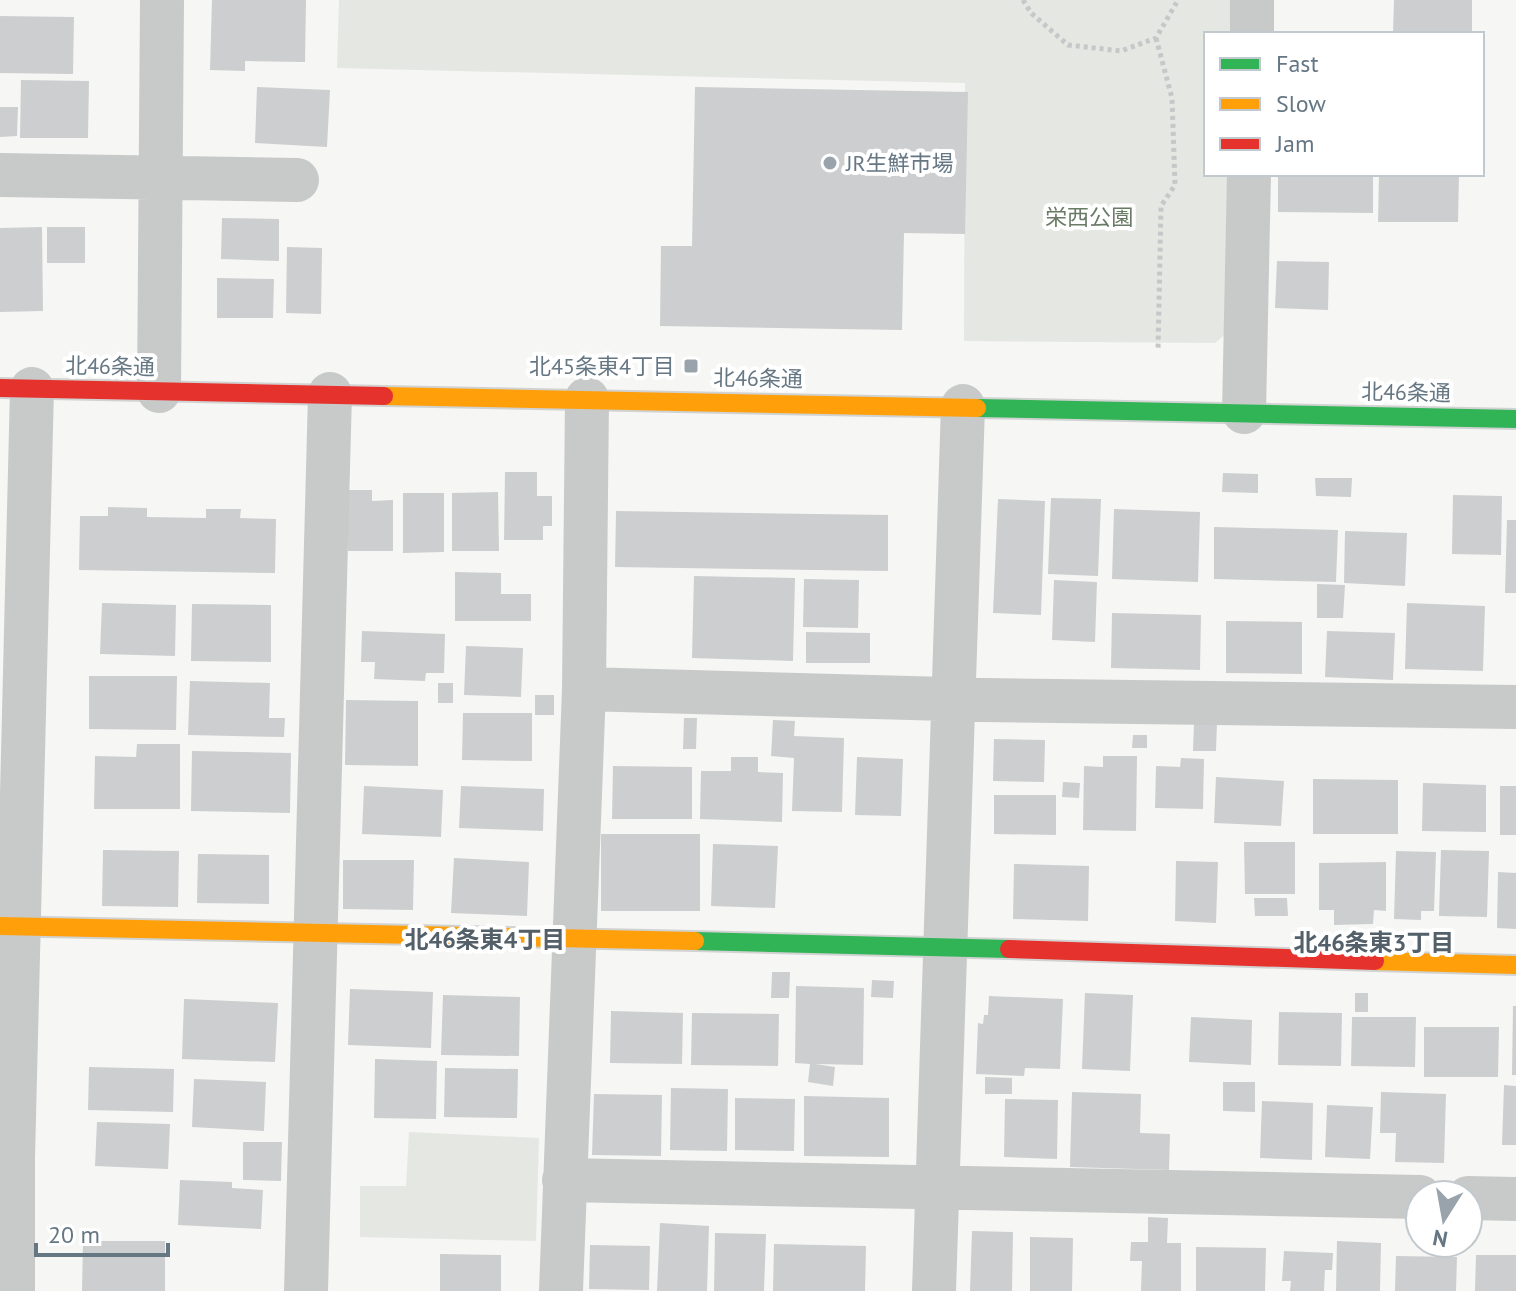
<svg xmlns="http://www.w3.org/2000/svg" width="1516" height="1291" font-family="'PT Sans','Noto Sans JP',sans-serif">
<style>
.green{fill:#e4e7e2}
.building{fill:#cdcecf}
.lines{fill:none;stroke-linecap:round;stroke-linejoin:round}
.fast-casing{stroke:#d1d2d2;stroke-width:22}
.slow-casing{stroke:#d1d2d2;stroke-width:22}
.jam-casing{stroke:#d1d2d2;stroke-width:22}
.path{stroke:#c6c7c8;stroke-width:5;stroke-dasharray:4 4;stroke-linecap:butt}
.street{stroke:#c8caca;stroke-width:44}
.fast{stroke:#30b455;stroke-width:18}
.slow{stroke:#ff9f0a;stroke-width:18}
.jam{stroke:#e5322d;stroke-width:18}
.poi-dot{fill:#98a3ab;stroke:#fff;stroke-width:3}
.labels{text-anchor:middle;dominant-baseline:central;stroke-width:8;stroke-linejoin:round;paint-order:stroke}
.poi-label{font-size:22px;fill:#667784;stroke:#fff;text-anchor:start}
.park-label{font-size:22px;fill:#6a7b65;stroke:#fff}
.street-label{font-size:22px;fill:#667784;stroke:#fff}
.neighbourhood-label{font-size:24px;font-weight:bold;fill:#546069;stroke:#fff}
</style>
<rect width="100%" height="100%" fill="#f6f6f4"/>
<path class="green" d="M339,0H1232V34H1206V174H1230L1228,332L1215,343L964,341L965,83L337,68Z
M409,1132L539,1138L536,1241L360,1237V1186H406Z"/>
<path class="building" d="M212,0H306L305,62L245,61V71L210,70Z
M1394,0H1472V34H1393Z
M0,16L74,17L73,74L0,73Z
M21,80L89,81L88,138H20Z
M257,87L330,90L327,147L255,143Z
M695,87L968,92L965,234L904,233L902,330L660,326L661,246H692Z
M0,107H18L17,136L0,137Z
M1278,174H1373V213L1278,212Z
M1379,174H1459L1458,222H1378Z
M222,218L279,219V261L221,259Z
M42,227L43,311L0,312V228Z
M47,227H85V263H47Z
M287,247L322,248L321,314L286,313Z
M1277,261L1329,262L1328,310L1275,308Z
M217,278L274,279L273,318H217Z
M505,472H537V496H552V526H543V540H504Z
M1223,473L1258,474V493L1222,492Z
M1315,478H1352L1351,497L1316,496Z
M348,490H372V501L393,500V551H348Z
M498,492L499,551H452V493Z
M403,493H444V552L403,553Z
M1453,495L1502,496L1501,555L1452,554Z
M1051,498L1101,499L1098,576L1048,574Z
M998,499L1045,501L1041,615L993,613Z
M108,507L147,508V517L206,518V509H241L240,518L276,519L275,573L79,570L80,516H108Z
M1114,509L1200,512L1198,582L1112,579Z
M616,511L888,515V571L615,567Z
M1507,520H1516V593H1505Z
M1214,527L1338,530L1336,582L1214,579Z
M1345,531L1407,533L1405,586L1344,583Z
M455,572L501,573V594H531V621H455Z
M694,576L795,578L793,661L692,658Z
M804,579L859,580L858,628L803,627Z
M1054,580L1097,582L1095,642L1052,640Z
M1317,584L1345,585L1343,618H1317Z
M102,603L176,605L175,656L100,654Z
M1407,603L1485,606L1483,671L1405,669Z
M192,604L271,605V662L191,661Z
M1112,613L1201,615L1200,670L1111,668Z
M1226,621L1302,622V674L1226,673Z
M362,631L445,634L444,673H426L425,681L374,679L375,662H361Z
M1327,631L1395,633L1393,680L1325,677Z
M806,632L870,633V663H806Z
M466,646L523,648L521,697L464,695Z
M89,676H177L176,730L89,729Z
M190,681L270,683L269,718H285L284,737L188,735Z
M438,683H453V703H438Z
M535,695H554V715H535Z
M346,700L418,701V766L345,765Z
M463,713H532V761L462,760Z
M684,718H697L696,749H683Z
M773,720L795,721L794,736L844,738L842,812L792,811L794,758L771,756Z
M1194,723H1217L1216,751H1193Z
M1133,735H1147V748H1132Z
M994,739L1045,740L1044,782L993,781Z
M137,744H180V809H94L95,756L136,757Z
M192,751L291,753L290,813L191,811Z
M1103,756H1137L1136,831L1083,830L1084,766L1103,767Z
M731,757H758V772L783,773L782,822L700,819L701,771H731Z
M857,757L903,759L901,816L855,815Z
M1181,758L1204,759L1203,809L1155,808L1156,766L1180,767Z
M613,766L692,767V819H612Z
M1216,777L1284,781L1281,826L1214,823Z
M1313,779L1398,780V834H1313Z
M1063,782L1080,783L1079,798L1062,797Z
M1423,783L1486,785V832L1422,831Z
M364,786L443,790L441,837L362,834Z
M461,786L544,789L543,831L459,828Z
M1500,786H1516V835H1500Z
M994,795H1056V835L994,834Z
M601,834H700V911H601Z
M1244,842H1295V894H1245Z
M713,844L778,846L775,908L711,906Z
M103,850L179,851L178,907L102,906Z
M1441,850L1489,851L1487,917L1439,916Z
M1396,851L1436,852L1434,911H1421V920L1394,919Z
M198,854L269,855V904L197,903Z
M454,858L529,862L527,916L451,913Z
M343,860H414L413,910L343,909Z
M1176,861L1218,862L1216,923L1175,921Z
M1386,862V911L1374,910L1373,924L1334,925V910H1319V863Z
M1014,864L1089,866L1088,921L1013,919Z
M1498,872L1516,873V929L1497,928Z
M1254,898H1287L1288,916H1255Z
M772,972H790L789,998H771Z
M872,980L894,981L893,998L871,997Z
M796,986L864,988L863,1065L815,1064L835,1067L833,1086L808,1082L810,1064L795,1063Z
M350,989L433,992L431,1048L348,1045Z
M1085,993L1133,995L1130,1071L1082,1069Z
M1355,993H1368V1012H1355Z
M443,995L520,997L519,1056L441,1055Z
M989,996L1063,999L1060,1069L1025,1068L1024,1076L976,1074L978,1023L983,1024L984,1015H988Z
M184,999L278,1003L275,1062L182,1059Z
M1513,1006H1516V1075H1512Z
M611,1011L683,1013L682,1064L610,1063Z
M1279,1012L1342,1013L1341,1066L1278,1065Z
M692,1013L779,1014L778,1066L691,1065Z
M1191,1017L1252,1020L1251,1065L1189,1062Z
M1352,1017H1416L1415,1067L1351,1066Z
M1424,1027H1499L1498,1077H1424Z
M375,1059L437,1061L436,1119L374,1118Z
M89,1067L174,1069L173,1112L88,1110Z
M445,1068L518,1069L517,1118L444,1117Z
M985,1077L1012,1078V1094H985Z
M194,1079L266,1082L264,1131L192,1127Z
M1223,1082H1255V1112L1223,1111Z
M1504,1085L1516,1086V1145H1502Z
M671,1088L728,1089L727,1151L670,1150Z
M1072,1092L1141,1094L1140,1133L1170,1134L1169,1170L1070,1167Z
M1381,1092L1446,1094L1444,1163L1395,1162L1396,1133H1380Z
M594,1094L662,1095L661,1156L592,1155Z
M804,1096L889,1098V1157L804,1156Z
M735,1098L795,1099L794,1151L735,1150Z
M1005,1099L1058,1100L1057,1159L1004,1157Z
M1262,1101L1313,1103L1312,1160L1260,1158Z
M1327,1105L1373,1107L1370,1159L1325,1157Z
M97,1122L170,1124L168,1169L95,1166Z
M243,1142H282L281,1181L243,1180Z
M180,1180L232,1182V1188L263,1190L261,1229L178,1225Z
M1148,1217L1168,1218L1167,1243H1181V1291H1141L1142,1261H1130L1131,1242H1148Z
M660,1223L709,1226L707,1291H657Z
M972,1231L1013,1232L1012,1291H970Z
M715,1233L766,1234L764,1291H714Z
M1030,1237L1073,1238L1072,1291H1030Z
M83,1241H165V1291H82Z
M1337,1241L1381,1243L1380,1291H1336Z
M774,1244L866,1246L865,1291H773Z
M590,1245L650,1246L649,1290L589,1289Z
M1196,1247L1266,1248L1265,1291H1196Z
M1284,1251L1333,1253L1332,1270H1325L1324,1291H1290L1291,1281H1282Z
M440,1254L501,1255V1291H440Z
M1476,1255H1516V1291H1475Z
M1396,1256L1457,1257L1456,1291H1395Z"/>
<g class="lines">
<defs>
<path id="fast" d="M977,408L1516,419
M695,941L1009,949"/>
<path id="slow" d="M384,396L977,408
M0,926L695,941
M1375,961L1516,965"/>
<path id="jam" d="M0,388L384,396
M1009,949L1375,961"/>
</defs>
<use href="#fast" class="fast-casing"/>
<use href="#slow" class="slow-casing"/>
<use href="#jam" class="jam-casing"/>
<path class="path" d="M1023,0L1031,13L1068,45L1121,51L1156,38L1178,0
M1156,38L1172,98L1175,185L1161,206L1158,351"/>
<path class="street" d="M1252,34V0
M0,175L297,180
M159,391L162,0
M1244,412L1249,174
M584,689L984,700L1516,707
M564,1180L1420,1197
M1468,1198L1516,1199
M13,1291V1158L32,389
M306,1291L330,394
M561,1291L584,689L587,399
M934,1291L963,406"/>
<use href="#fast" class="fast"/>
<use href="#slow" class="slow"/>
<use href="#jam" class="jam"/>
</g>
<g class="poi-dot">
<circle cx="830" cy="163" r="8"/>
<rect x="683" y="358" width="16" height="16" rx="4"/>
</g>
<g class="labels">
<g class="poi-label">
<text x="846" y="163">JR生鮮市場</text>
<text x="675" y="366" text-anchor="end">北45条東4丁目</text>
</g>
<g class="park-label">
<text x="1089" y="217">栄西公園</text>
</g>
<g class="street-label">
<text transform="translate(110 366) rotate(1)">北46条通</text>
<text transform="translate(758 378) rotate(1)">北46条通</text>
<text transform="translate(1406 392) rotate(1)">北46条通</text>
</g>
<g class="neighbourhood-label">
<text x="485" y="939">北46条東4丁目</text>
<text x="1374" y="942">北46条東3丁目</text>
</g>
</g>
<rect x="1204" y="32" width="280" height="144" fill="#ffffff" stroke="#c2c9ce" stroke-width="2"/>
<rect x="1220" y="58" width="40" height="12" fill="#30b455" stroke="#c2c9ce" stroke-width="2"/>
<text x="1276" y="72" font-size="24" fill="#667784">Fast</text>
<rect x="1220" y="98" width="40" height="12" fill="#ff9f0a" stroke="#c2c9ce" stroke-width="2"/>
<text x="1276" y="112" font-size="24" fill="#667784">Slow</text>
<rect x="1220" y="138" width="40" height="12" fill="#e5322d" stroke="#c2c9ce" stroke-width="2"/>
<text x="1276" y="152" font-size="24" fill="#667784">Jam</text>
<g transform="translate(1444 1219) rotate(191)"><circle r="38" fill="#ffffff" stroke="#c2c9ce" stroke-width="2"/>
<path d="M0-6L14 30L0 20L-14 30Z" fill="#98a3ab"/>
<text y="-12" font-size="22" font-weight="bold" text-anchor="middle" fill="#667784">N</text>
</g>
<path d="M36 1243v12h132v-12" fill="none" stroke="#667784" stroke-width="4"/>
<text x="48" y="1243" font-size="24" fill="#667784" stroke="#ffffff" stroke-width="6" paint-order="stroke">20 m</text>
</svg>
